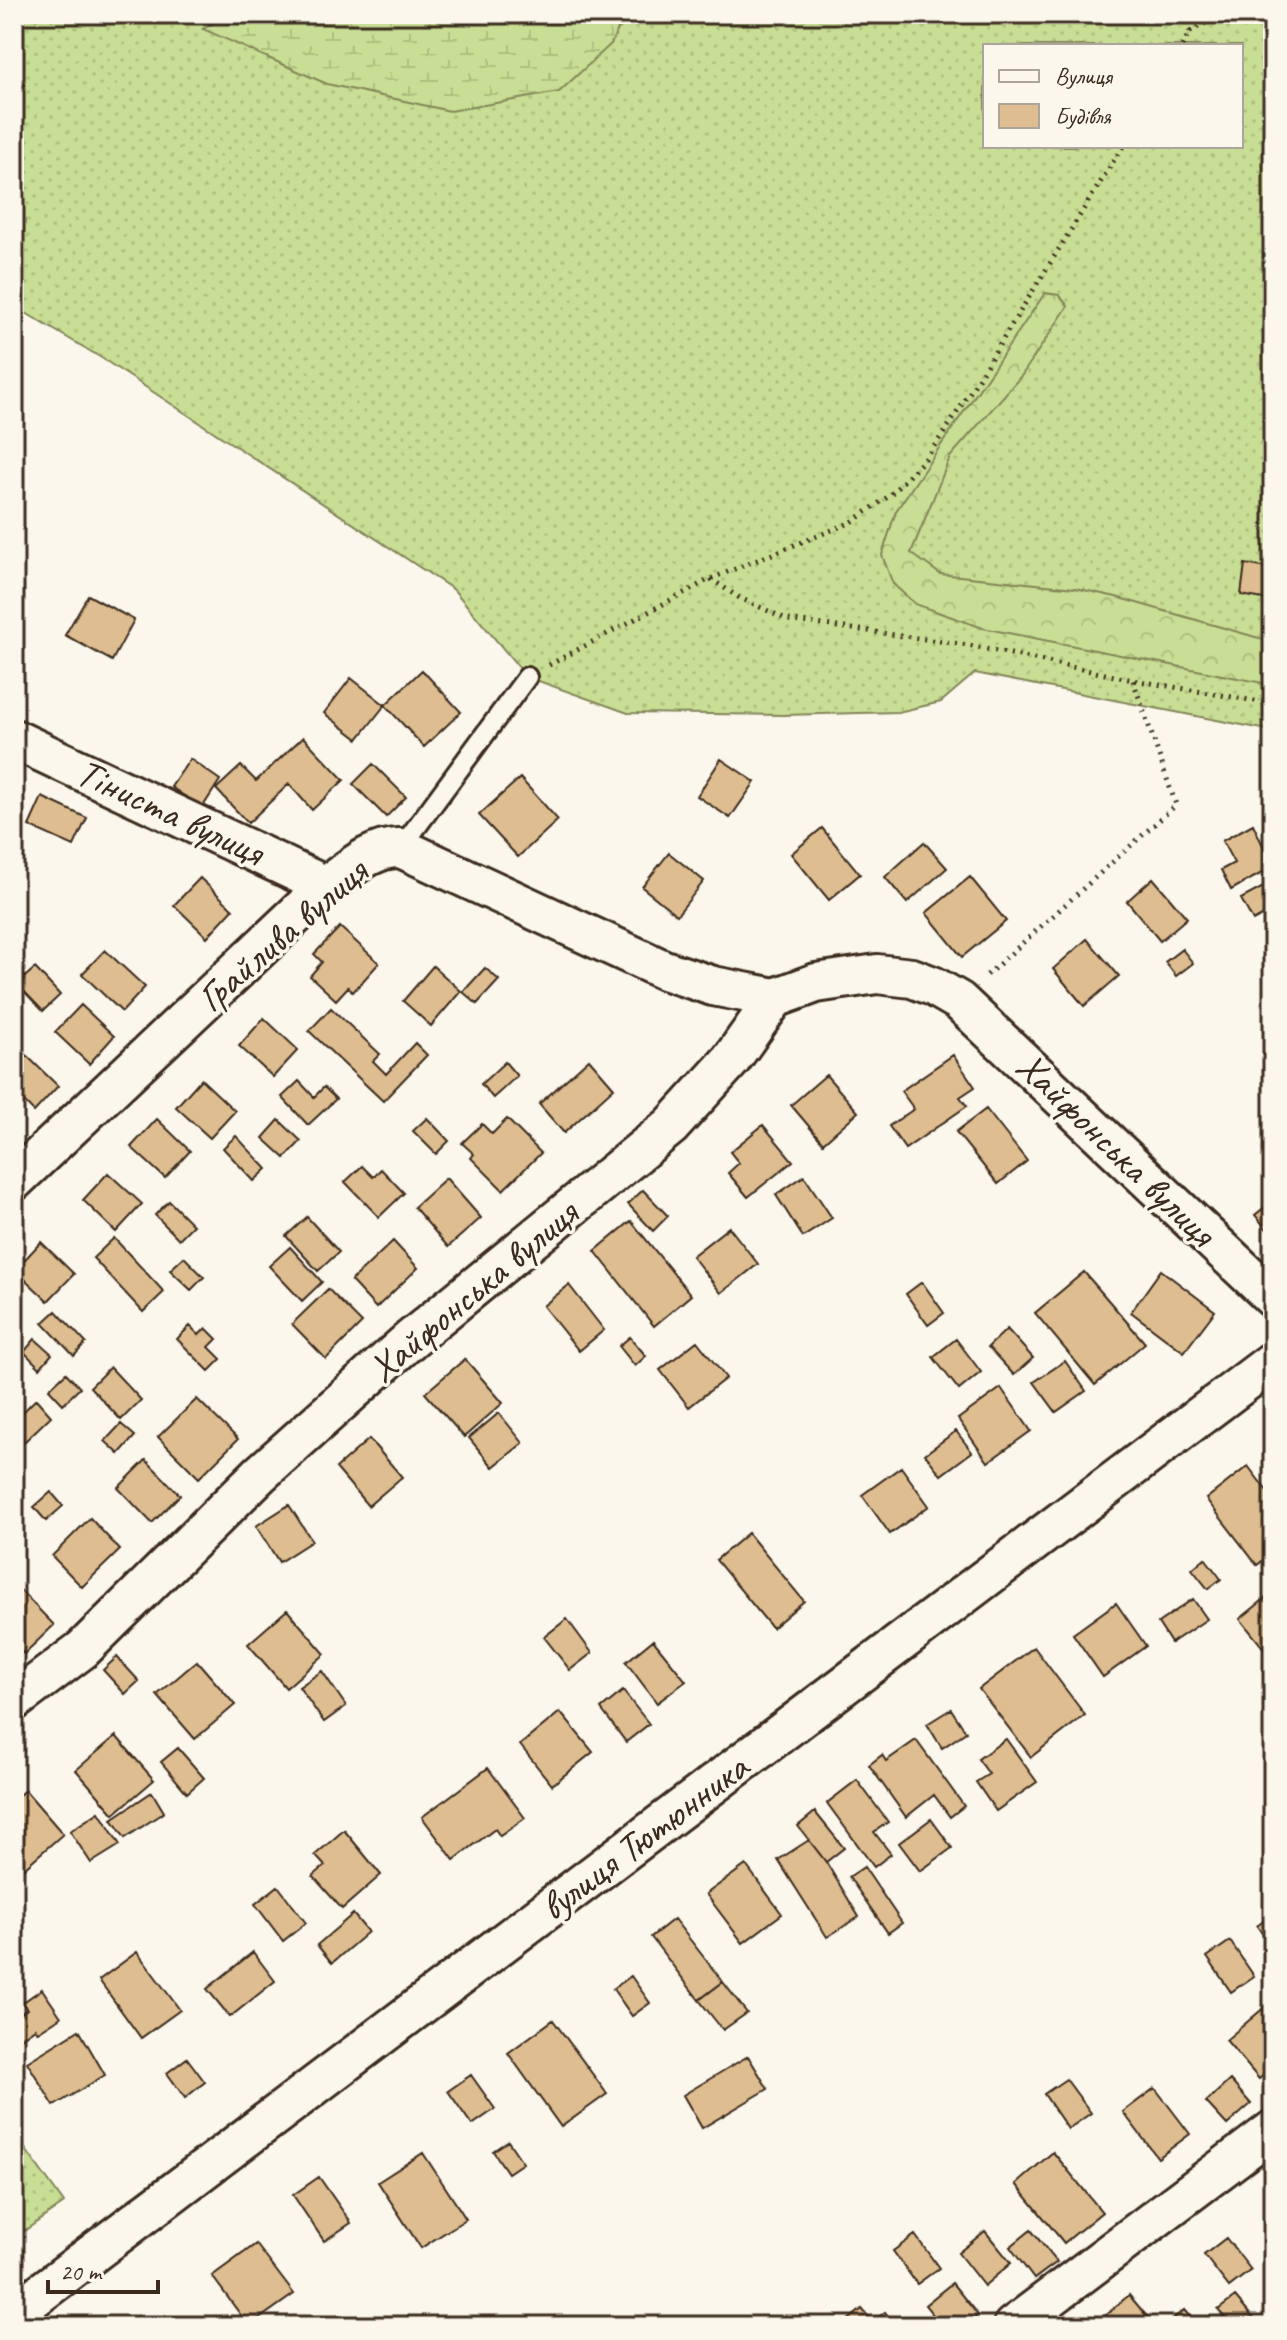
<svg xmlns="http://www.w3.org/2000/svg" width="1287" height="2340" font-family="Caveat,sans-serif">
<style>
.grass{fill:url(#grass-dots);stroke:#828459;stroke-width:2;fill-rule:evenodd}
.forest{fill:url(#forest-crowns);stroke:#828459;stroke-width:2}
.wetland{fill:url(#wetland-marsh);stroke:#828459;stroke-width:2}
.building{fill:#debd90;stroke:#3b2a1e;stroke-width:2}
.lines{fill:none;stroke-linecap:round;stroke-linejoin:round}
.lane-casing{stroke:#3b2a1e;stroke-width:24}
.street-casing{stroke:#3b2a1e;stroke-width:44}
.path{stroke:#3b2a1e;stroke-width:5;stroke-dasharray:2 6;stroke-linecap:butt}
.lane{stroke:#fbf7ec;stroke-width:18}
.street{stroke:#fbf7ec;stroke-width:38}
.labels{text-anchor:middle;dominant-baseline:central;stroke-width:7;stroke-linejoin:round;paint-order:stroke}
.street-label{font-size:40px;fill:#3b2a1e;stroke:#fbf7ec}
</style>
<defs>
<pattern id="grass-dots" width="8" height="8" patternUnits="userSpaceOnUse" patternTransform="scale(2)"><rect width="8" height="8" fill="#c8de94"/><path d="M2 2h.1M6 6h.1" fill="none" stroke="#adbf7f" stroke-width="1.8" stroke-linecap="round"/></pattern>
<pattern id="forest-crowns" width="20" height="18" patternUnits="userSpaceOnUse" patternTransform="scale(2)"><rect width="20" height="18" fill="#c8de94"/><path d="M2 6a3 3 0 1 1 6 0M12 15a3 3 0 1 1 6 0" fill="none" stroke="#adbf7f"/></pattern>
<pattern id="wetland-marsh" width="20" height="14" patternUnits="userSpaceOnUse" patternTransform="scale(2)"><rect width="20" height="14" fill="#c8de94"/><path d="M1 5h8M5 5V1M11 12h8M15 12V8" fill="none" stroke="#adbf7f"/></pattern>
</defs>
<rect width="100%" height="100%" fill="#fbf7ec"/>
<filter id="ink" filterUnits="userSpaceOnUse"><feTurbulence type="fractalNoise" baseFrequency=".0125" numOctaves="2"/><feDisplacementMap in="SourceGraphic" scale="16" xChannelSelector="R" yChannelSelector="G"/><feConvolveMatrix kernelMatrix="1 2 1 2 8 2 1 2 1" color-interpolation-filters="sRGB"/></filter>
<g filter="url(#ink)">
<path class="grass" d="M14,14H229L205,29L611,44L625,14H1273V731L975,673L941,702L898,712L783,715L628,713L527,677L454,590L100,357L14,306ZM985,46H1241V146H985Z
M14,2133L64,2203L14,2238Z"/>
<path class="forest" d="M1045,293L1059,295L1068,306L1022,375L950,457L911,553L940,574L1075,588L1116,597L1273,642V685L983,628L915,604L893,584L882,555L896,511Z"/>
<path class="wetland" d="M229,14H625L611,44L559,92L450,111L327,84L203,29Z"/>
<path class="building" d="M1245,564L1273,569L1269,600L1241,595Z
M88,595L134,620L112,661L65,635Z
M422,670L461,712L424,747L385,705Z
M351,678L385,705L358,739L324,713Z
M303,737L344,780L312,810L289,784L248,823L216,789L241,766L256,781Z
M190,759L220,780L202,808L171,787Z
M721,759L755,782L730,818L697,796Z
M373,764L406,797L386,817L353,784Z
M520,778L558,820L518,857L479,815Z
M42,797L87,818L74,846L29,826Z
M1253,824L1273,867L1231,890L1221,870L1234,863L1222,841Z
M822,828L860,874L829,900L791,854Z
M924,842L947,868L907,903L885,877Z
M669,853L704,881L677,915L642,887Z
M970,877L1006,921L962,957L926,913Z
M200,878L233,909L207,937L174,905Z
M1153,878L1187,918L1160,941L1127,901Z
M1267,885L1273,896V910L1253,921L1241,899Z
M340,927L379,963L353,992L348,987L336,1000L310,976L322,962L314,954Z
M1087,939L1119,976L1084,1006L1053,969Z
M1182,949L1193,963L1176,976L1165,962Z
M105,950L145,987L122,1012L82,974Z
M433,966L461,991L431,1026L403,1001Z
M35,968L60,995L43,1011L17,984Z
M485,968L499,980L477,1004L463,992Z
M81,1005L114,1036L89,1064L55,1032Z
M331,1008L380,1054L373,1061L386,1074L415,1043L427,1055L383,1101L309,1031Z
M264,1018L298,1050L273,1077L239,1046Z
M25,1054L58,1086L34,1112L14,1092V1065Z
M953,1055L975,1087L960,1097L967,1106L905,1149L889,1126L914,1109L901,1091Z
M589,1059L614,1088L564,1133L539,1104Z
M505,1062L517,1076L493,1098L481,1084Z
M826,1075L858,1112L823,1143L791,1105Z
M201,1079L235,1111L210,1138L176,1107Z
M299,1081L314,1097L324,1087L336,1099L308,1125L282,1097Z
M986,1109L1027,1161L998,1184L956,1132Z
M427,1118L449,1141L436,1154L413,1131Z
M157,1119L190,1151L165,1178L131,1147Z
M507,1119L541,1153L503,1190L471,1158L474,1154L462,1143L482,1124L492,1134Z
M279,1120L301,1141L285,1158L263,1138Z
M763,1125L793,1161L748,1197L728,1173L739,1163L730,1152Z
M236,1136L267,1169L254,1181L223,1148Z
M362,1166L373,1177L381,1169L404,1193L379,1217L345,1182Z
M108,1173L142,1204L116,1232L83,1200Z
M804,1176L832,1218L803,1237L776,1195Z
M446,1178L481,1218L448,1247L414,1207Z
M643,1190L668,1216L653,1231L628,1204Z
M169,1201L193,1225L179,1239L155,1215Z
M1270,1203L1273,1207V1237L1255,1215Z
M307,1217L339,1252L318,1271L286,1236Z
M631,1221L691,1295L654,1326L595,1251Z
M729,1227L758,1264L721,1293L692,1256Z
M114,1238L164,1292L143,1312L93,1258Z
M393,1241L418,1268L376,1308L351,1281Z
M41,1242L74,1274L48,1301L15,1270Z
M290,1247L322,1282L302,1301L269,1266Z
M184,1257L204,1277L191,1290L170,1270Z
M1161,1270L1215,1311L1184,1352L1131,1312Z
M1084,1272L1145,1343L1095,1385L1035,1313Z
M922,1282L944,1313L928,1325L906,1294Z
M569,1285L604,1330L579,1351L543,1306Z
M328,1289L362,1323L326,1359L292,1324Z
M56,1311L86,1343L74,1356L43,1323Z
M190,1326L199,1335L206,1328L217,1339L209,1347L221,1359L209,1371L177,1339Z
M1007,1329L1033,1358L1014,1375L988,1347Z
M630,1337L646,1356L635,1366L619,1346Z
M35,1339L52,1354L40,1368L24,1352Z
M956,1339L981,1372L959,1390L933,1357Z
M697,1341L726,1378L689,1407L660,1370Z
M465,1359L503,1403L464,1437L425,1393Z
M1065,1361L1086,1391L1056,1412L1034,1382Z
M110,1367L141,1400L121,1420L90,1387Z
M66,1373L80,1388L63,1404L49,1389Z
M1001,1388L1031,1431L988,1462L958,1419Z
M36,1399L51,1416L24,1442L14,1432V1421Z
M197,1399L238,1439L199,1478L158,1437Z
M499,1413L523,1443L493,1467L469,1438Z
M121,1424L135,1436L119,1454L105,1441Z
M956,1431L972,1452L941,1475L925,1454Z
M369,1439L402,1477L368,1506L336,1468Z
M146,1460L180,1495L152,1523L118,1488Z
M1248,1466L1273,1499V1553L1257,1565L1206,1499Z
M901,1467L929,1506L890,1534L862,1495Z
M51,1492L63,1506L46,1521L34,1507Z
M289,1505L312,1541L279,1562L256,1526Z
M90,1518L120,1550L82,1587L52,1556Z
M748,1533L804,1601L772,1628L716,1560Z
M1205,1558L1221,1579L1208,1589L1192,1569Z
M18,1588L54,1625L24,1654L14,1644V1593Z
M1273,1592V1660L1240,1619Z
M1193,1599L1207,1619L1171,1643L1158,1623Z
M1116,1603L1146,1646L1103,1677L1073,1634Z
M287,1610L325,1654L286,1688L248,1644Z
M567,1619L592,1653L570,1670L544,1637Z
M653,1640L686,1681L657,1703L626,1662Z
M1034,1647L1085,1715L1031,1757L979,1689Z
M117,1657L139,1681L125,1694L103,1670Z
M197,1661L235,1705L195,1739L157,1695Z
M322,1671L346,1706L324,1722L299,1687Z
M623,1691L649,1724L626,1742L601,1709Z
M951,1709L966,1732L942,1748L927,1724Z
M560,1712L593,1752L552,1785L520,1745Z
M116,1736L154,1780L114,1814L76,1770Z
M1006,1739L1037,1782L996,1811L976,1782L989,1774L978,1759Z
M916,1740L964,1806L950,1817L934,1795L906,1817L869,1765L882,1755L886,1761Z
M178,1748L204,1778L187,1793L161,1762Z
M488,1768L525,1818L500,1836L495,1829L454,1860L422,1817Z
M857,1780L888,1822L874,1832L891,1854L874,1867L827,1803Z
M25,1790L63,1834L24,1868L14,1857V1799Z
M152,1792L164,1812L125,1838L112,1819Z
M99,1812L120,1845L91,1863L70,1831Z
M815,1812L844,1848L826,1862L798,1826Z
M931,1819L952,1848L920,1871L899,1843Z
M344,1830L381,1875L342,1909L313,1876L325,1866L315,1855Z
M809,1840L826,1862L859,1917L827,1937L778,1860Z
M746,1865L782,1914L743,1943L706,1894Z
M864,1867L902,1923L888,1933L849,1877Z
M278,1886L306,1923L283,1941L255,1904Z
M353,1914L368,1932L332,1963L317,1945Z
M1273,1914V1949L1257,1926Z
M674,1919L723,1982L699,2000L651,1937Z
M1230,1941L1254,1976L1231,1992L1207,1957Z
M137,1952L180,2010L141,2038L99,1980Z
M253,1952L275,1981L230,2017L207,1989Z
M631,1976L650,2003L632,2016L613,1989Z
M723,1982L747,2013L723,2030L699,2000Z
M42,1989L61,2017L38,2032L35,2028L14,2043V2018L27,2009L22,2003Z
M1273,2000V2067L1259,2079L1226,2040Z
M553,2020L607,2094L561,2127L508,2053Z
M79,2030L105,2075L54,2106L27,2062Z
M748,2056L768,2089L702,2128L683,2095Z
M187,2058L205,2082L185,2098L167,2073Z
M471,2075L495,2109L472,2125L448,2091Z
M1066,2079L1091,2113L1068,2129L1044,2094Z
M1230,2080L1251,2104L1227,2125L1206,2102Z
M1155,2088L1190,2134L1158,2158L1123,2112Z
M508,2141L523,2163L508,2173L493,2151Z
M1053,2152L1102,2212L1064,2243L1016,2184Z
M423,2153L466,2219L421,2248L378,2182Z
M319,2177L351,2223L324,2241L293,2195Z
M1031,2230L1057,2262L1034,2279L1010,2247Z
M985,2231L1011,2263L984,2286L958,2253Z
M915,2235L939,2268L917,2284L893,2251Z
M1226,2238L1251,2270L1229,2287L1204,2255Z
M256,2244L294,2294L249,2326L212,2276Z
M952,2283L978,2315L965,2326H942L925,2305Z
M1129,2295L1155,2326H1093Z
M1235,2297L1260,2326H1232L1218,2310Z
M862,2309L873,2322L885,2312L896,2326H841Z
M1184,2310L1198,2326H1170L1168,2323Z"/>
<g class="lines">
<defs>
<path id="lane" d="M401,848L527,677"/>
<path id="street" d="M14,739L326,886
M14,1181L326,886C347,871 373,846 401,848L664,970L713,986L775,998
M14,1701L83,1649L260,1474L411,1339L671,1126L731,1060L775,998L816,983L877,974L912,978L933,986L959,1001L1273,1298
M14,2313L1273,1361
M1013,2326L1273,2130"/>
</defs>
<use href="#lane" class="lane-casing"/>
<use href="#street" class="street-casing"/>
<path class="path" d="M1190,32L1220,14
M1182,46L1190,32L1185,14
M711,579L738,597L788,620L968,645L1133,680L1273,704
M549,665L710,579L852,522L889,496L925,459L950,424L1123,146
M987,975L1176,805L1133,680"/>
<use href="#lane" class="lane"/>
<use href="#street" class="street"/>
</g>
</g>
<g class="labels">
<g class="street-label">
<text transform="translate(170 812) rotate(25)">Тіниста вулиця</text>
<text transform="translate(282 935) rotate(-41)">Грайлива вулиця</text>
<text transform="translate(1116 1149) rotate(44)">Хайфонська вулиця</text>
<text transform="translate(473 1291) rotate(-40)">Хайфонська вулиця</text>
<text transform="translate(644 1837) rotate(-37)">вулиця Тютюнника</text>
</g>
</g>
<rect width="1287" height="2340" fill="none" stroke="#fbf7ec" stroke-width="48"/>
<rect x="24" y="24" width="1239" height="2292" fill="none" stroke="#3b2a1e" stroke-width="3" filter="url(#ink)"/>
<rect x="983" y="44" width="260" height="104" fill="#fbf7ec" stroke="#aea59a" stroke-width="2"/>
<rect x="999" y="70" width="40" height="12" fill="#fbf7ec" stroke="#aea59a" stroke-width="2"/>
<text x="1055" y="84" font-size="24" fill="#3b2a1e">Вулиця</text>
<rect x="999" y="104" width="40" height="24" fill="#debd90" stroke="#aea59a" stroke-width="2"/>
<text x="1055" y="124" font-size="24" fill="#3b2a1e">Будівля</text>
<path d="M48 2280v12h110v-12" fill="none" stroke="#3b2a1e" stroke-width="4"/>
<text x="60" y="2280" font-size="24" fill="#3b2a1e" stroke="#fbf7ec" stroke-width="6" paint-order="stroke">20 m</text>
</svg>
